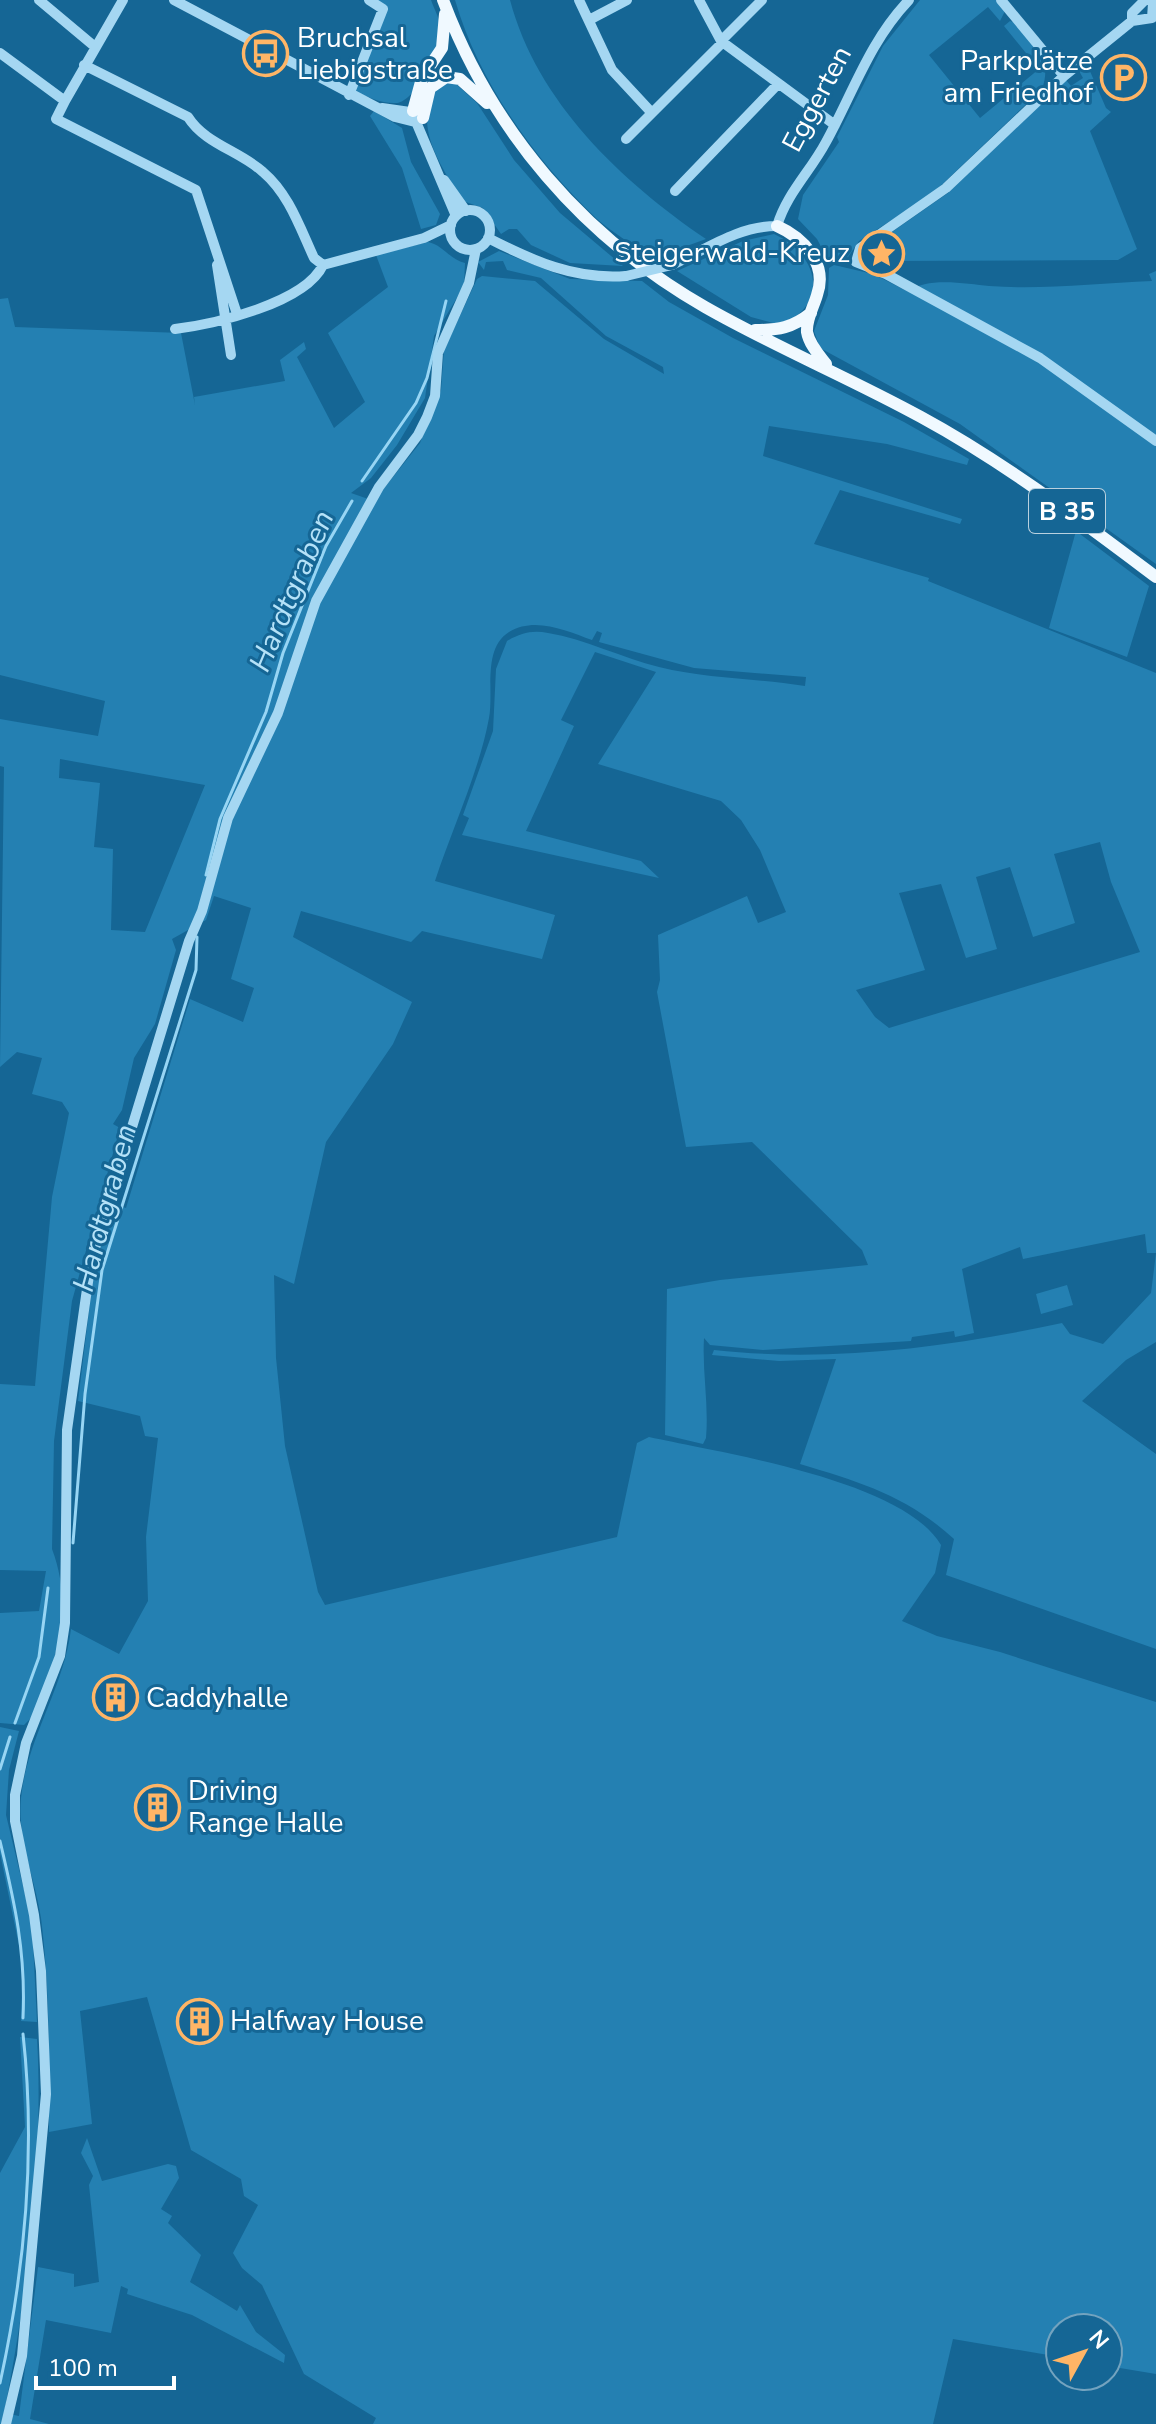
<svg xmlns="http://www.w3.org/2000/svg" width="1156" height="2424" font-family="'Nunito Sans',sans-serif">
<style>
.green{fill:#2480b2;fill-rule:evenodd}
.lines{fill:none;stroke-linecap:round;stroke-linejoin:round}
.stream{stroke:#97d5f4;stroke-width:3}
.minor{stroke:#a5d7f2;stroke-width:10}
.major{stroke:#f0f9ff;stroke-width:12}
.minor-bridge{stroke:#a5d7f2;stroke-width:10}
.labels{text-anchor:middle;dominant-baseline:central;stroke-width:6;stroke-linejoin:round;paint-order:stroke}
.shield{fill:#156695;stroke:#b9d1df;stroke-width:2}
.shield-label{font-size:26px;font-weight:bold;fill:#fff}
.poi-label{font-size:28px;fill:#fff;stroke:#156695;text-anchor:start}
.street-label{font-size:28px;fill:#fff;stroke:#156695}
.water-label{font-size:30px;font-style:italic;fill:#b5e2f8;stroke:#156695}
</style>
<rect width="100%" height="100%" fill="#156695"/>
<path class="green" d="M374,0H431C434,9 441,21 441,30C442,48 416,101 397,103C382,104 368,97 354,91L385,8Z
M455,0H510C537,102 621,181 706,239L651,259C634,245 613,233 597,219C535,160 479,83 455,0Z
M920,0H996L1005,11L1000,21L988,7L929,55L980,118L1039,69L1004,26L1010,21L1016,23C1034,47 1053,59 1042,89L932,194L859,241L846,260L827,258L817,239L798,219L803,195L839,142L837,137L883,46Z
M1086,62L1106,108L1111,112L1090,131L1137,249L1118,260L868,261L866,250L948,193L1066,80L1071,86L1083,78L1078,69Z
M454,82L477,103L514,160L560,213L623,266L570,263L531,245L517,229H509L501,234L483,208L463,201C442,168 406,118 443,83Z
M374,111L402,128L411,162L440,214L436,225L421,229L402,168L370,116Z
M774,234C818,254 831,303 781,325L751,317L677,271L743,241Z
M428,242C443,245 449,259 465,263L464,286L434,336L425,398L397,445L371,478L351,493L374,501L420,443L441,390L444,350L477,279L482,276L535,281L604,339L664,374L663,367L606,336L541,278L507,270L503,261L486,262L484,270L478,262L499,251L570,279L642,281L669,302L733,338L904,422L969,459L967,465L887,444L769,426L763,456L962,519L960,524L840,490L814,544L929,578L928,581L1156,673V1342L1126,1360L1082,1401L1156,1454V1649L946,1575L954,1539C907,1496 860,1482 800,1464L836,1359L779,1361L712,1355L714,1350C830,1363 950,1347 1062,1323L1070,1334L1103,1344L1151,1293L1156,1253H1147L1145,1234L1023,1259L1020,1247L962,1269L974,1333L955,1337L954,1331L912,1337L911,1341L763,1350L710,1345L704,1338C702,1372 709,1404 706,1438L703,1444L665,1435L667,1289L720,1280L868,1265L862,1250L752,1142L686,1147L657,992L660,980L658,935L747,896L758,923L786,912L760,850L741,820L721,801L598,764L656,672L595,652L561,720L574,726L526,831L641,861L659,878L462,835L469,818L463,815L493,731L496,669L507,641C521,633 532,630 548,633C585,639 622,658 659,667C707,679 756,678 805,686L806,677L694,668L599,642L602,633L597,631L592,640C567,631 535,616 509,632C482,649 494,692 489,718C479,772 452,829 435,881L555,915L542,959L422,931L411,942L301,911L293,937L412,1002L393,1044L326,1142L294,1284L274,1275L276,1358L285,1446L318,1592L325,1605L617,1537L637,1443L649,1437C722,1453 903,1480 941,1545L935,1573L902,1621L937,1636L1000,1652L1156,1702V2374L1108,2366V2328H1060V2357L953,2339L933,2424H373L376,2418L304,2374L262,2285L242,2268L233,2253L258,2205L244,2196L241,2179L191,2150L147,1997L80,2011L92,2124L49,2132C49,2060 50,1989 41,1918C35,1878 17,1839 21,1798C27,1738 64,1688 71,1629L119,1654L148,1601L146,1537L158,1438L145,1436L140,1416L78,1401L95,1262L113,1204L126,1208L190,999L243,1022L254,988L231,979L251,908L214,896L206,920L172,939L176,950L155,1024L134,1058L122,1110L113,1124L120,1128L72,1301L54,1441L52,1549C75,1611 56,1661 32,1717L24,1725L0,1723V1613L39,1611L46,1571L0,1570V1384L35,1386L52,1197L69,1113L62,1102L32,1094L42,1058L17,1052L0,1067L4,767L0,766V719L98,736L105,701L0,675V299L8,298L15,327L181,333L195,405L194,397L285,381L280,360L304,342L306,349L297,357L334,428L365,402L328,333L388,287L376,255ZM60,759L205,785L145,932L111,930L113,849L94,847L100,783L59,778ZM1100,842L1111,882L1140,952L889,1028L875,1017L856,990L925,970L899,893L941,884L966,958L997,949L976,877L1010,867L1033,937L1075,923L1054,854Z
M834,265L873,274L909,292C926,276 967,284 989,286C1042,290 1098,283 1152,281L1149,274L1156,271V564L960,424L820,348L814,331L828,295L829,268Z
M1076,531L1149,586L1127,657L1049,628Z
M1067,1285L1073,1305L1041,1314L1036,1294Z
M0,1727L19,1731L9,1770L6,1815L32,1923L37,2022L21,2021L23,1965L0,1853Z
M20,2037L37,2039C44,2157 27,2297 4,2413L19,2416L38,2267L74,2274V2287L99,2282L89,2185L93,2176L81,2153L87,2138L102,2181L168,2164L176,2166L179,2178L161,2209L172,2216L168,2223L201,2255L190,2282L237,2311L240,2305L256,2332L285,2355L284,2363L192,2315L127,2294L128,2289L121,2286L111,2333L46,2320L30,2419L49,2424H0V2173L25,2127Z"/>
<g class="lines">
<path class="stream" d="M362,481L416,403L427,378L446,301
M206,875L220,819L266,712L283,653L326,546L352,501
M73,1543L85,1394L102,1270L196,970L197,937
M15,1723L39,1657L48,1588
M0,1769L10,1737
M0,1841C15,1904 26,1953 23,2018
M0,2383C25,2269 36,2151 23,2034"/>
<path class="minor" d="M39,0L94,46
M174,0L395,117L415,122L423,118
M579,0L612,70L651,112
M699,0L721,41L835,125
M1001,0L1064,76L1132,21L1152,18L1153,3
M589,20L627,0
M1132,21V13L1145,0
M721,41L762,0
M0,53L65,101L56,119L196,190L237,314
M84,65L188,117C205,144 240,151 263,172C289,194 300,228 314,258L323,265L424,238L451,225
M1064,76L946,188L860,248L856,262L886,274L1040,358L1156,441
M349,95L383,9L369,0
M65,101L123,0
M382,108L417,113
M414,117L456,216
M626,139L723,42
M444,180L466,211
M675,191L777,85
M450 230a20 20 0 1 1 40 0a20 20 0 1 1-40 0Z
M488,238C533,261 575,280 626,276
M217,265L231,355
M672,265C707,249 738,226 777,226C787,193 810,172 826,142C853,93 869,42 909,0
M175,329C215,324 305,303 323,265
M6,2424L22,2356L46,2094L41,1971L34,1915L15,1821V1795L26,1743L60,1656L65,1623L67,1430L91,1261L189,941L202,911L228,818L278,713L316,601L379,487L418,435L427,417L435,396L438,353L469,283L476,249"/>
<path class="major" d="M443,0C492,131 583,237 705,307C775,347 850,378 921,417C1004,462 1080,520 1156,577
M413,111L422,78L442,48L445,14
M423,118L430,88L446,77L460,79L487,103
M777,226C804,238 828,264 817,295C814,306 806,319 807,332C809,344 819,355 826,364
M755,330C779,330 792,328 811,313"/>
<path class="minor-bridge" d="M626,276L672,265"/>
</g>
<defs>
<symbol id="bus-ring" viewBox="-11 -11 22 22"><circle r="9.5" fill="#156695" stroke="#ffb566" stroke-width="1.5"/><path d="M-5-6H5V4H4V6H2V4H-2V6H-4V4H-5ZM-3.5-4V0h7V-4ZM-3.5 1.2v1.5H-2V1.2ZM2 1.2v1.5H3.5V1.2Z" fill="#ffb566"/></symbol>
<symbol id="parking-ring" viewBox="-11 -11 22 22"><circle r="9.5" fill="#156695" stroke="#ffb566" stroke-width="1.5"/><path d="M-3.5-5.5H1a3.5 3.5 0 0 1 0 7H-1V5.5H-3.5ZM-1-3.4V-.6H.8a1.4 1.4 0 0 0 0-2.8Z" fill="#ffb566"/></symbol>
<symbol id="sight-ring" viewBox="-11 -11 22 22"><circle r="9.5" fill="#156695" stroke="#ffb566" stroke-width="1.5"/><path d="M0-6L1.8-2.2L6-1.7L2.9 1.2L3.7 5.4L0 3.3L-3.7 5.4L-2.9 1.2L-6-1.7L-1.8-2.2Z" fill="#ffb566"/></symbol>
<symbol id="building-ring" viewBox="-11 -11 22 22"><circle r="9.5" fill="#156695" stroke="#ffb566" stroke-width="1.5"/><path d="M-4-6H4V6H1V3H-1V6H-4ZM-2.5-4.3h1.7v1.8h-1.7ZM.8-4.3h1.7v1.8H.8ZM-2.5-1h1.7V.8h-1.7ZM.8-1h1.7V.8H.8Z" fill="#ffb566"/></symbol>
</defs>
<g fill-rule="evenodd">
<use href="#bus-ring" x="240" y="28" width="51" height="51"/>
<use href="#parking-ring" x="1098" y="52" width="51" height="51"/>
<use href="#sight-ring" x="856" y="228" width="51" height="51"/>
<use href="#building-ring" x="90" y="1672" width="51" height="51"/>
<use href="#building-ring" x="132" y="1782" width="51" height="51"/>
<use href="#building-ring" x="174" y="1996" width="51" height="51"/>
</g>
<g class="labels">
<rect class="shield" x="1029" y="489" width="76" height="44" rx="6"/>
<g class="shield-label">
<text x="1067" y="511">B 35</text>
</g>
<g class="poi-label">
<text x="297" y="38">Bruchsal<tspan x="297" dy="32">Liebigstraße</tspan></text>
<text x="1093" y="61" text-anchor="end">Parkplätze<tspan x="1093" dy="32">am Friedhof</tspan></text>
<text x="850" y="253" text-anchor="end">Steigerwald-Kreuz</text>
<text x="146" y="1698">Caddyhalle</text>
<text x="188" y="1791">Driving<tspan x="188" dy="32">Range Halle</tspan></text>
<text x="230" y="2021">Halfway House</text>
</g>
<g class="street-label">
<text transform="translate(817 99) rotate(-62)">Eggerten</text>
</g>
<g class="water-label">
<text transform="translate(292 591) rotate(-67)">Hardtgraben</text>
<text transform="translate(105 1208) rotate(-75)">Hardtgraben</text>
</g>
</g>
<g transform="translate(1084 2352) rotate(50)"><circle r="38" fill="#156695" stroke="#73a3bf" stroke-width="2"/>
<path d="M0-6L14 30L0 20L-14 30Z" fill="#ffb566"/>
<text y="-12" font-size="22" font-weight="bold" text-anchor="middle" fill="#ffffff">N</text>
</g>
<path d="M36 2376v12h138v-12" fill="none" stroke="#ffffff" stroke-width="4"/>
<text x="48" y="2376" font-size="24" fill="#ffffff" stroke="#156695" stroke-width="6" paint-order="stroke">100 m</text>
</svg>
